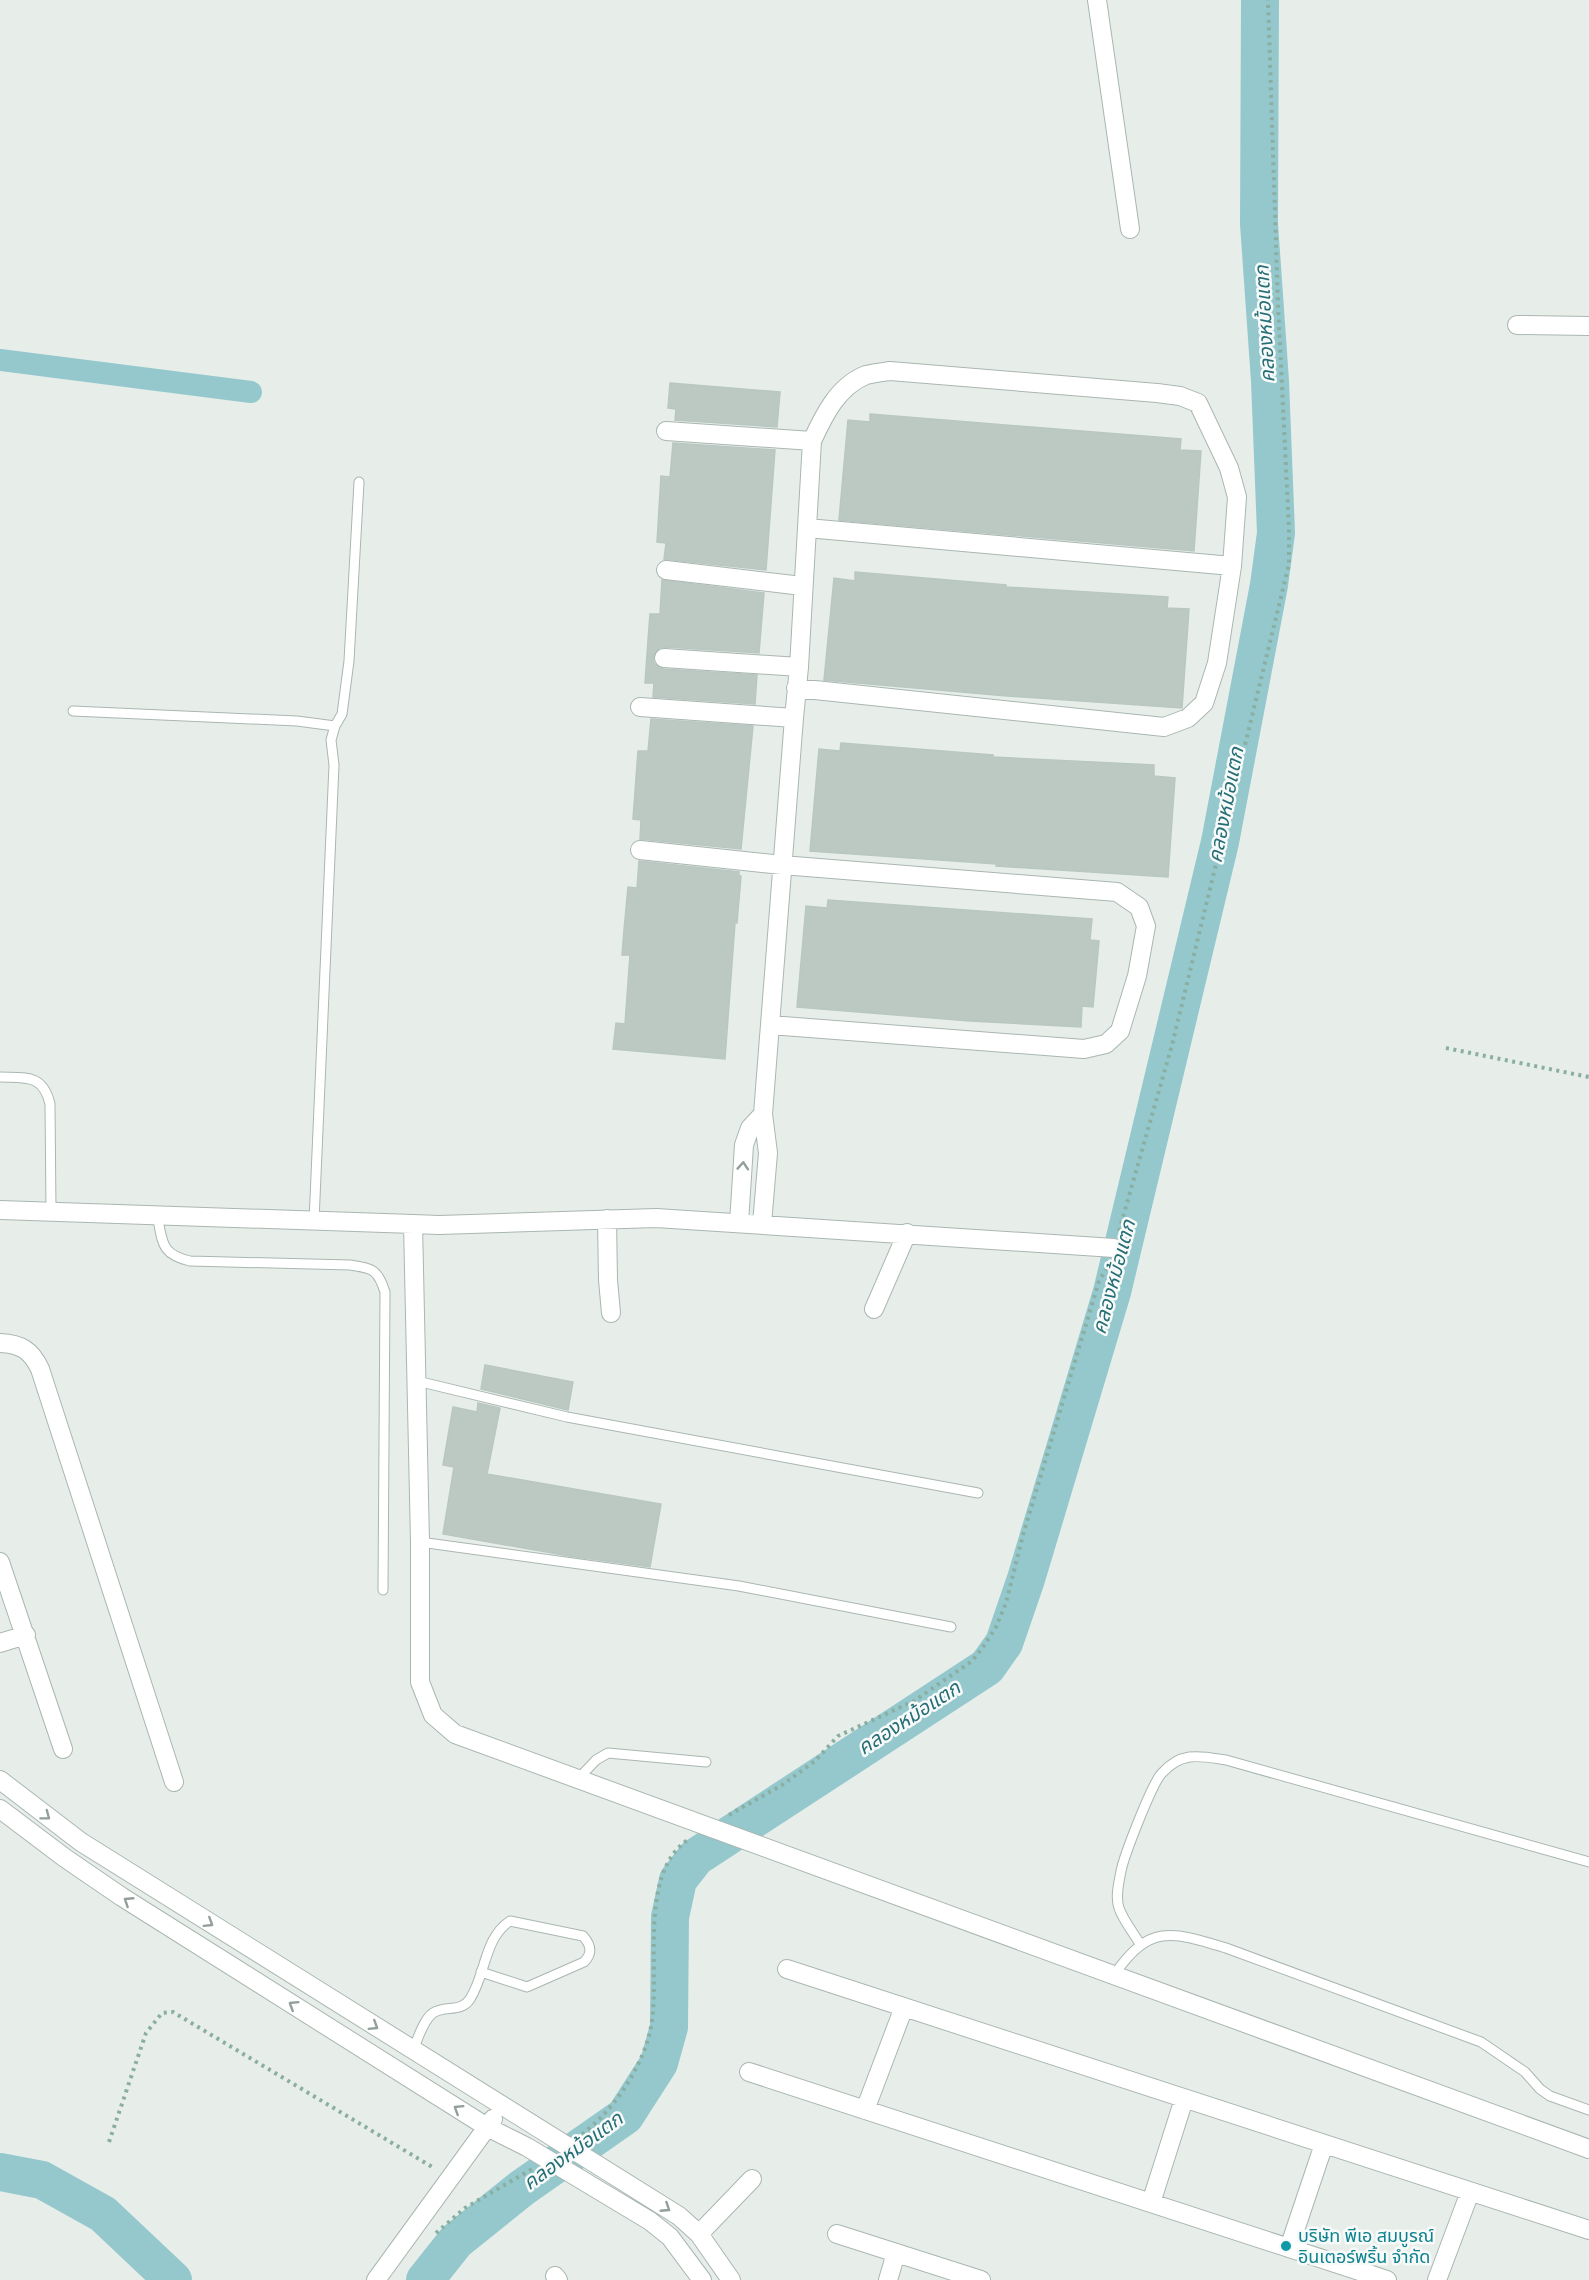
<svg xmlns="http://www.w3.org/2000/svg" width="1589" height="2280" font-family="Karla,'Noto Sans Thai',sans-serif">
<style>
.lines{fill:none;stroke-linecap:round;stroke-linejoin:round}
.canal{stroke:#94c8cd;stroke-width:22}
.river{stroke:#94c8cd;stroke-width:38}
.building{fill:#bcc9c3;stroke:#b9c7c1;stroke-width:1.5}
.lane-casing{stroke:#aab6b1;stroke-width:11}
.street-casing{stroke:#aab6b1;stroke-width:20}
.path{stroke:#8aaea1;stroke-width:4;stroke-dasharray:3 4.5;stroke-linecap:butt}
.lane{stroke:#fff;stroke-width:9}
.street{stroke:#fff;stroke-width:18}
.oneway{stroke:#939f9b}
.culture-dot{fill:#0f9aa8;stroke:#f7faf9;stroke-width:2}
.labels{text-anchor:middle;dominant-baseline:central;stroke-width:5;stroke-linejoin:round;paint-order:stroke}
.culture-label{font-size:18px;fill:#0d838f;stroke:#f7faf9;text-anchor:start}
.water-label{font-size:20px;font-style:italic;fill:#266e76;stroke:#f7faf9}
</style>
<rect width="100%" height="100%" fill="#e7eeea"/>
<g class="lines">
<path class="canal" d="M0,360L251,392"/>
<path class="river" d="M0,2172L42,2180L103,2214L173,2280
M425,2280L456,2241L522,2188L625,2116L659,2063L669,2027L670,1917L678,1880L696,1857L987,1667L1004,1643L1026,1579L1112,1292L1220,842L1269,585L1276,533L1270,381L1259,224L1260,0"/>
</g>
<path class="building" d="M670,383L780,392L777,427L675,420L676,409L668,408Z
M870,414L1181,439L1180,450L1201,451L1194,551L839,520L848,420L870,422Z
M673,443L775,450L766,570L664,559L666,543L657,542L661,476L670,477Z
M855,572L1006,585V587L1168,597L1167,608L1189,609L1182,708L1007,696L824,680L834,578L855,581Z
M662,580L764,593L759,653L665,647L659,648L653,657L654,663L663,669L757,675L755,704L653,697L654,683H645L648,640L650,614H660Z
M651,719L753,726L741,849L640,839L641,820L633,819L638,751H648Z
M841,743L993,755V757L1154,765V776L1175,778L1168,877L996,866L997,864L810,851L819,749L840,751Z
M639,861L739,872V876H741L737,923H735L725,1059L613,1049L616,1023L625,1024L630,955H622L624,930L628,887L637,888Z
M828,900L1092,919L1090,940L1099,941L1093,1007L1082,1006L1081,1027L970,1021L797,1007L806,906L827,908Z
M485,1365L573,1382L568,1410L481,1389Z
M478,1403L500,1408L487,1474L661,1504L650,1567L569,1556L443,1534L454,1467L443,1465L453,1407L477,1412Z"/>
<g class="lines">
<defs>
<path id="lane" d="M73,711L297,721L335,726L331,740L334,765L314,1221
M335,726L342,714L349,661L359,482
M0,1077C26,1078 43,1074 50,1104L51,1211
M157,1215C163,1242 160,1254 190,1261L350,1265C373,1268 378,1270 385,1292L383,1590
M417,1381L567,1417L978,1493
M420,1542L739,1586L951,1627
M578,1779L596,1760L608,1753L706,1762
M1140,1944C1133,1932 1123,1920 1119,1908C1115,1897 1119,1882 1121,1871C1124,1856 1152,1783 1162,1773C1182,1751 1200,1756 1226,1760L1589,1862
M1114,1975C1149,1924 1171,1931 1226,1948L1481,2042L1525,2072L1540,2089L1550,2096L1589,2110
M413,2050C418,2039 423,2020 433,2013C445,2005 461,2013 470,1999C486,1974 484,1938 510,1921L583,1936C591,1945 593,1953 584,1962L527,1987L481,1972"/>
<path id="street" d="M1097,0L1130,229
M1517,325L1589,326
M666,431L812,441
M807,528L1232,566
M666,570L802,586
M664,658L799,667
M640,707L794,718
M640,850L782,865L1117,892L1139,907L1146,926L1137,976L1120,1031L1106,1044L1084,1049L770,1025
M0,1210L413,1224L420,1542V1682L433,1715L455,1734L1589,2149
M607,1219L608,1280L611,1313
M739,1223L744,1145L750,1128L763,1114
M413,1224L439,1225L656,1218L1114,1248
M762,1224L768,1153L763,1114L794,718L799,667L812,441C824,415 838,386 866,375C874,373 883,372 890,371L1157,393L1180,396L1198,403L1229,468L1237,497L1232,566L1217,663L1204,703L1188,718L1164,727L796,688
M874,1309L907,1233
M0,1343C21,1344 31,1350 40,1369L174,1782
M0,1562L63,1749
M0,1643L26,1635
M0,1780L81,1842L679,2216L699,2234L731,2280
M0,1809L65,1858L122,1897L487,2127L527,2147L650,2221L670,2237L702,2280
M787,1969L1589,2230
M749,2072L1387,2280
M865,2110L904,2007
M1151,2203L1184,2099
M699,2234L752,2179
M837,2234L981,2280
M1289,2248L1324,2144
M555,2276L558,2280
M376,2280L493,2119
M888,2280L896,2253
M1437,2280L1470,2192"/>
</defs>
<use href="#lane" class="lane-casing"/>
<use href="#street" class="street-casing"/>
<path class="path" d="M1446,1048L1589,1077
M1119,1231L1172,1045L1289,564V529L1278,305L1268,0
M729,1815L782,1785L815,1761L838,1736L914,1701L972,1661L983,1647L996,1627L1006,1603L1023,1535L1099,1281L1109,1264
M582,2134C612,2112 639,2072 649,2036C664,1982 634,1875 689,1839
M109,2142L146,2033L162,2013L173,2012L434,2168
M436,2233L465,2208L532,2169"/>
<use href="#lane" class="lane"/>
<use href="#street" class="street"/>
</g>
<defs><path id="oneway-chevron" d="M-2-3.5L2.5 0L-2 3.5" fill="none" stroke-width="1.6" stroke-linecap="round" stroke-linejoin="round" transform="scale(1.5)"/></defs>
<g class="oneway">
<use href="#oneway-chevron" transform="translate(743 1166) rotate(-86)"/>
<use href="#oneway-chevron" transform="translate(46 1816) rotate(37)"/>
<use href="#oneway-chevron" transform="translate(128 1901) rotate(-147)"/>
<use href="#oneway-chevron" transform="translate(209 1923) rotate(32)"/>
<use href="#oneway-chevron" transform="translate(293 2005) rotate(-148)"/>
<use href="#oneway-chevron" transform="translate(374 2026) rotate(32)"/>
<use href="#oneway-chevron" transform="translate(458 2109) rotate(-148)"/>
<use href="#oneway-chevron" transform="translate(666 2208) rotate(33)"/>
</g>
<circle class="culture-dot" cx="1286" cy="2246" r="6"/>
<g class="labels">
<g class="culture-label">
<text x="1298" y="2236">บริษัท พีเอ สมบูรณ์<tspan x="1298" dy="21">อินเตอร์พริ้น จำกัด</tspan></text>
</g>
<g class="water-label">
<text transform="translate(1265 324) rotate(-93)">คลองหม้อแตก</text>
<text transform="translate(1226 805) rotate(-79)">คลองหม้อแตก</text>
<text transform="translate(1114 1277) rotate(-75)">คลองหม้อแตก</text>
<text transform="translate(909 1718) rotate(-33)">คลองหม้อแตก</text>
<text transform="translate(573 2151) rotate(-36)">คลองหม้อแตก</text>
</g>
</g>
</svg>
